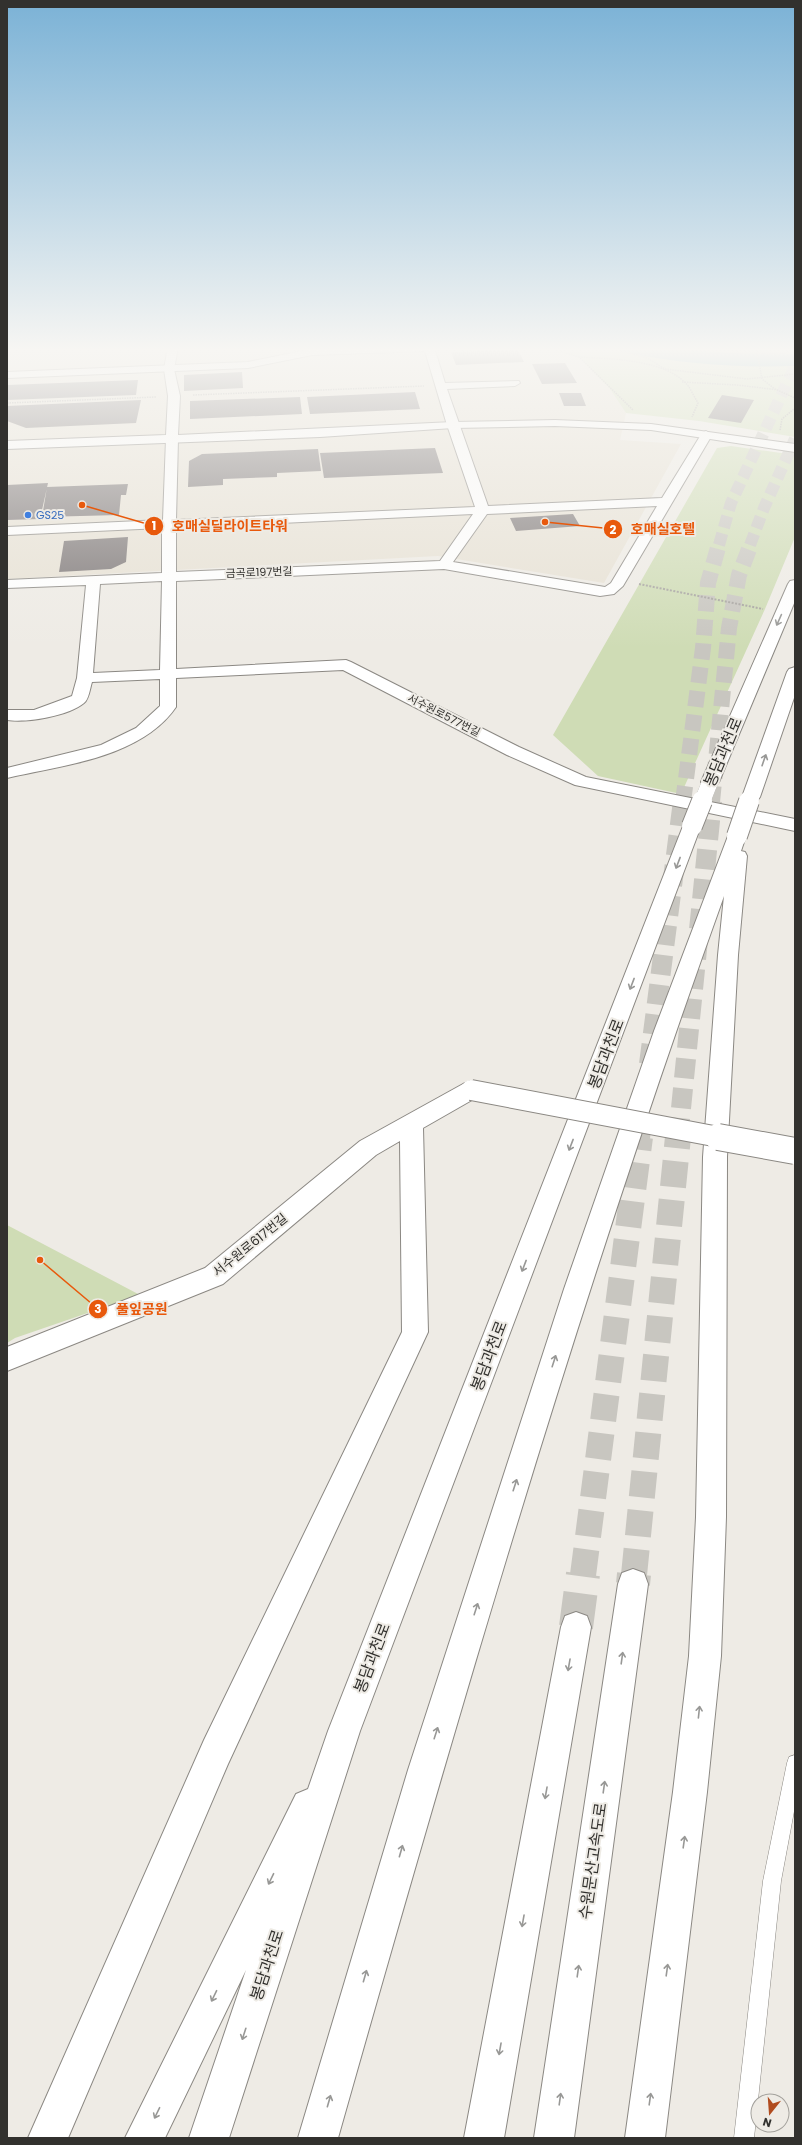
<svg xmlns="http://www.w3.org/2000/svg" width="802" height="2145" font-family="Poppins,'Noto Sans KR',sans-serif">
<style>
.built{fill:#e7e1d4}
.green{fill:#cfdcb5}
.lines{fill:none;stroke-linecap:round;stroke-linejoin:round}
.river{fill:#79b0bb;fill-rule:evenodd}
.building{fill:#7c7676}
.highway-tunnel-far4{stroke:#c8c6c0;stroke-width:12;stroke-dasharray:12 6;stroke-linecap:butt}
.highway-tunnel-far3{stroke:#c8c6c0;stroke-width:16;stroke-dasharray:16 8;stroke-linecap:butt}
.highway-tunnel-far2{stroke:#c8c6c0;stroke-width:20;stroke-dasharray:20 10;stroke-linecap:butt}
.highway-tunnel-far1{stroke:#c8c6c0;stroke-width:26;stroke-dasharray:26 13;stroke-linecap:butt}
.highway-tunnel{stroke:#c8c6c0;stroke-width:34;stroke-dasharray:34 17;stroke-linecap:butt}
.lane-casing{stroke:#8b8883;stroke-width:1}
.street-casing{stroke:#8b8883;stroke-width:2}
.secondary-casing{stroke:#8b8883;stroke-width:2}
.highway-casing{stroke:#8b8883;stroke-width:2}
.path-far1{stroke:#a7a4a0;stroke-width:1.5;stroke-dasharray:1.5 1;stroke-linecap:butt}
.path{stroke:#a7a4a0;stroke-width:2;stroke-dasharray:2 1.5;stroke-linecap:butt}
.lane{fill:#fff;fill-rule:evenodd}
.street{fill:#fff;fill-rule:evenodd}
.secondary{fill:#fff;fill-rule:evenodd}
.highway{fill:#fff;fill-rule:evenodd}
.street-bridge-far1-casing{stroke:#8b8883;stroke-width:22;stroke-linecap:butt}
.street-bridge-casing{stroke:#8b8883;stroke-width:28;stroke-linecap:butt}
.highway-bridge-far1-casing{stroke:#8b8883;stroke-width:16;stroke-linecap:butt}
.highway-bridge-casing{stroke:#8b8883;stroke-width:22;stroke-linecap:butt}
.street-bridge-far1{stroke:#fff;stroke-width:20}
.street-bridge{stroke:#fff;stroke-width:26}
.highway-bridge-far1{stroke:#fff;stroke-width:16}
.highway-bridge{stroke:#fff;stroke-width:20}
.oneway{stroke:#989896}
.shop-dot{fill:#3f7fe0;stroke:#eeebe5;stroke-width:1.5}
.labels{text-anchor:middle;dominant-baseline:central;stroke-width:4;stroke-linejoin:round;paint-order:stroke}
.far-shop-label{font-size:11px;fill:#366cbe;stroke:#eeebe5;text-anchor:start}
.far-street-label{font-size:11px;fill:#32312e;stroke:#eeebe5}
.street-label{font-size:13px;fill:#32312e;stroke:#eeebe5}
.near-street-label{font-size:16px;fill:#32312e;stroke:#eeebe5}
.leader{fill:none;stroke:#e8590c;stroke-width:1.5}
.callout-dot{fill:#e8590c;stroke:#eeebe5;stroke-width:1.5}
.mark-label{font-size:12px;text-anchor:middle;font-weight:bold;fill:#fff}
.callout-label{font-size:14px;text-anchor:middle;font-weight:bold;fill:#e8590c;stroke:#eeebe5;stroke-width:4;stroke-linejoin:round;paint-order:stroke}
</style>
<rect width="100%" height="100%" fill="#eeebe5"/>
<path class="built" d="M7,347L543,348L581,358L610,389L626,413L620,440L681,444L604,583L438,556L7,579Z"/>
<path class="green" d="M539,347H795V437L699,421L626,413L610,389L581,358Z
M731,446L795,455V537L765,609L681,794L598,776L553,735L717,448Z
M7,1225L140,1295L15,1338L7,1343Z"/>
<g class="lines">
<path class="river" d="M618,347C677,347 736,356 795,354V366C739,368 683,364 628,353L621,351Z"/>
</g>
<path class="building" d="M518,350L524,362L456,365L451,352Z
M565,363L577,383L542,384L532,364Z
M242,372L243,388L184,391V375Z
M138,380L136,395L7,400V385Z
M415,392L420,409L310,414L307,397Z
M559,393H581L586,406H564Z
M722,395L754,400L741,423L708,418Z
M300,397L302,414L190,419V401Z
M141,400L136,423L26,428L7,421V406Z
M435,448L443,473L324,478L320,453Z
M318,449L321,471L277,473V477L223,479V485L188,487L189,461L202,454Z
M48,483L40,519L7,520V485Z
M128,484L126,495H121L119,515L42,517L47,487Z
M573,514L580,526L516,531L510,518Z
M128,537L126,562L111,569L59,572L64,541Z"/>
<g class="lines">
<path class="highway-tunnel-far4" d="M719,545L731,503L795,366
M750,545L764,508L795,439"/>
<path class="highway-tunnel-far3" d="M683,802L703,648L708,583L719,544
M712,802L729,628L739,575L751,544"/>
<path class="highway-tunnel-far2" d="M649,1064L683,801
M640,1138L643,1112
M678,1138L712,801"/>
<path class="highway-tunnel-far1" d="M583,1575L640,1137
M634,1575L678,1137"/>
<path class="highway-tunnel" d="M633,1584L634,1574
M576,1627L583,1574"/>
<defs>
<path id="lane" d="M795,1755V1806L781,1881L754,2138H734L763,1881L787,1763L789,1757Z"/>
<path id="street" d="M352,347H434L445,383L519,381L520,383L515,386L447,389L488,506L662,498L702,433L706,431L712,435L623,586L614,594L600,596L444,569L176,581V669L346,660L351,662L519,747L586,777L795,819V831L575,785L507,755L343,670L176,678V707C141,758 63,765 7,778V768L101,745L136,728L160,706V679L92,682C90,688 89,699 84,703C68,716 27,723 7,720V710H34L72,696L77,678L86,585L7,588V580L162,573V528L7,535V527L163,520L166,439L172,435L178,439L176,520L475,507L447,425L425,351L312,355L248,368L7,378V372L248,362L312,349ZM657,506L611,583L605,587L453,562L487,514ZM473,514L440,561L176,572V528ZM162,581L160,670L93,673L100,584Z
M471,1081L479,1084L482,1090L479,1096L423,1128L428,1332L228,1764L68,2138H28L204,1740L402,1332L400,1141L376,1155L223,1284L7,1371V1347L205,1268L360,1141L463,1084Z"/>
<path id="secondary" d="M168,347H178L174,369L180,396L178,435L453,422L555,420L651,424L795,444V452L651,430L555,426L453,428L320,437L7,449V441L166,435L168,396L164,369Z"/>
<path id="highway" d="M795,580V601L719,782L716,786L710,787L704,786L701,782L788,584L790,581Z
M795,667V695L760,797L757,801L751,802L745,801L742,797L787,672L789,669Z
M692,820L698,822L701,826L360,1731L229,2138H189L246,1970L165,2138H125L296,1794L308,1789L328,1731L683,826L686,822Z
M737,830L743,832L746,836L741,851L745,852L747,856L738,955L727,1157L726,1517L721,1656L707,1792L665,2138H625L673,1792L689,1656L696,1517L703,1157L718,955L724,896C577,1304 456,1721 338,2138H298L408,1770L564,1289L654,1031L728,836L731,832Z
M633,1569L644,1573L648,1584L574,2138H534L618,1584L622,1573Z
M576,1612L587,1616L591,1627L504,2138H464L561,1627L565,1616Z"/>
</defs>
<use href="#lane" class="lane-casing"/>
<use href="#street" class="street-casing"/>
<use href="#secondary" class="secondary-casing"/>
<use href="#highway" class="highway-casing"/>
<path class="path-far1" d="M547,347L579,357L633,410
M607,347L647,358L665,369L747,379L795,374
M687,347L775,354L785,353L795,348
M764,347L760,348L757,352L762,379L775,389L795,398
M772,347H785
M579,357C611,359 668,359 689,387C692,392 695,398 698,403L692,417
M682,382L737,385L779,390
M193,395L424,386
M7,403L156,397
M780,430L782,419L795,408"/>
<path class="path" d="M639,584L763,609"/>
<use href="#lane" class="lane"/>
<use href="#street" class="street"/>
<use href="#secondary" class="secondary"/>
<use href="#highway" class="highway"/>
<defs>
<path id="street-bridge-far1" d="M471,1090L724,1138"/>
<path id="street-bridge" d="M718,1137L795,1151"/>
<path id="highway-bridge-far1" d="M702,802L710,782
M749,802L751,797"/>
<path id="highway-bridge" d="M692,826L702,801
M737,836L749,801"/>
</defs>
<use href="#street-bridge-far1" class="street-bridge-far1-casing"/>
<use href="#street-bridge" class="street-bridge-casing"/>
<use href="#highway-bridge-far1" class="highway-bridge-far1-casing"/>
<use href="#highway-bridge" class="highway-bridge-casing"/>
<use href="#street-bridge-far1" class="street-bridge-far1"/>
<use href="#street-bridge" class="street-bridge"/>
<use href="#highway-bridge-far1" class="highway-bridge-far1"/>
<use href="#highway-bridge" class="highway-bridge"/>
</g>
<defs><path id="oneway-shaft" d="M-6 0H5M1.5-3L5.5 0L1.5 3" fill="none" stroke-width="1.6" stroke-linecap="round" stroke-linejoin="round"/></defs>
<g class="oneway">
<use href="#oneway-shaft" transform="translate(779 620) rotate(114)"/>
<use href="#oneway-shaft" transform="translate(764 760) rotate(-71)"/>
<use href="#oneway-shaft" transform="translate(678 863) rotate(111)"/>
<use href="#oneway-shaft" transform="translate(632 984) rotate(111)"/>
<use href="#oneway-shaft" transform="translate(571 1145) rotate(111)"/>
<use href="#oneway-shaft" transform="translate(524 1266) rotate(111)"/>
<use href="#oneway-shaft" transform="translate(554 1361) rotate(-72)"/>
<use href="#oneway-shaft" transform="translate(515 1485) rotate(-72)"/>
<use href="#oneway-shaft" transform="translate(476 1609) rotate(-72)"/>
<use href="#oneway-shaft" transform="translate(622 1658) rotate(-82)"/>
<use href="#oneway-shaft" transform="translate(569 1665) rotate(100)"/>
<use href="#oneway-shaft" transform="translate(699 1712) rotate(-84)"/>
<use href="#oneway-shaft" transform="translate(436 1733) rotate(-72)"/>
<use href="#oneway-shaft" transform="translate(604 1787) rotate(-82)"/>
<use href="#oneway-shaft" transform="translate(546 1793) rotate(100)"/>
<use href="#oneway-shaft" transform="translate(684 1842) rotate(-82)"/>
<use href="#oneway-shaft" transform="translate(401 1851) rotate(-74)"/>
<use href="#oneway-shaft" transform="translate(271 1879) rotate(116)"/>
<use href="#oneway-shaft" transform="translate(523 1921) rotate(100)"/>
<use href="#oneway-shaft" transform="translate(667 1970) rotate(-82)"/>
<use href="#oneway-shaft" transform="translate(578 1971) rotate(-82)"/>
<use href="#oneway-shaft" transform="translate(365 1976) rotate(-74)"/>
<use href="#oneway-shaft" transform="translate(214 1996) rotate(116)"/>
<use href="#oneway-shaft" transform="translate(244 2034) rotate(108)"/>
<use href="#oneway-shaft" transform="translate(500 2049) rotate(100)"/>
<use href="#oneway-shaft" transform="translate(560 2099) rotate(-82)"/>
<use href="#oneway-shaft" transform="translate(650 2099) rotate(-82)"/>
<use href="#oneway-shaft" transform="translate(329 2101) rotate(-74)"/>
<use href="#oneway-shaft" transform="translate(157 2113) rotate(116)"/>
</g>
<linearGradient id="sky" x2="0" y2="1"><stop stop-color="#7bb2d6"/><stop offset="0.54" stop-color="#f7f6f3"/><stop offset="1" stop-color="#f7f6f3" stop-opacity="0"/></linearGradient>
<rect width="802" height="648" fill="url(#sky)"/>
<circle class="shop-dot" cx="28" cy="515" r="4"/>
<g class="labels">
<g class="far-shop-label">
<text x="36" y="515">GS25</text>
</g>
<g class="far-street-label">
<text transform="translate(259 572) rotate(-2)">금곡로197번길</text>
<text transform="translate(444 715) rotate(27)">서수원로577번길</text>
</g>
<g class="street-label">
<text transform="translate(250 1245) rotate(-39)">서수원로617번길</text>
</g>
<g class="near-street-label">
<text transform="translate(723 752) rotate(-67)">봉담과천로</text>
<text transform="translate(606 1054) rotate(-69)">봉담과천로</text>
<text transform="translate(489 1356) rotate(-69)">봉담과천로</text>
<text transform="translate(372 1658) rotate(-69)">봉담과천로</text>
<text transform="translate(593 1861) rotate(-82)">수원문산고속도로</text>
<text transform="translate(267 1965) rotate(-72)">봉담과천로</text>
</g>
</g>
<path class="leader" d="M82 505L154 526M545 522L613 529M40 1260L98 1309"/>
<g class="callout-dot">
<circle cx="82" cy="505" r="4"/>
<circle cx="545" cy="522" r="4"/>
<circle cx="40" cy="1260" r="4"/>
<circle cx="154" cy="526" r="10"/>
<circle cx="613" cy="529" r="10"/>
<circle cx="98" cy="1309" r="10"/>
</g>
<g class="mark-label">
<text x="154" y="530">1</text>
<text x="613" y="534">2</text>
<text x="98" y="1313">3</text>
</g>
<g class="callout-label">
<text x="230" y="531">호매실딜라이트타워</text>
<text x="663" y="534">호매실호텔</text>
<text x="142" y="1314">풀잎공원</text>
</g>
<rect width="802" height="2145" fill="none" stroke="#32312e" stroke-width="16"/>
<g transform="translate(770 2113) rotate(197)"><circle r="19" fill="#eeebe5" stroke="#a3a19c"/>
<path d="M0-3L7 15L0 10L-7 15Z" fill="#b14c1f"/>
<text y="-6" font-size="11" font-weight="bold" text-anchor="middle" fill="#32312e">N</text>
</g>
</svg>
